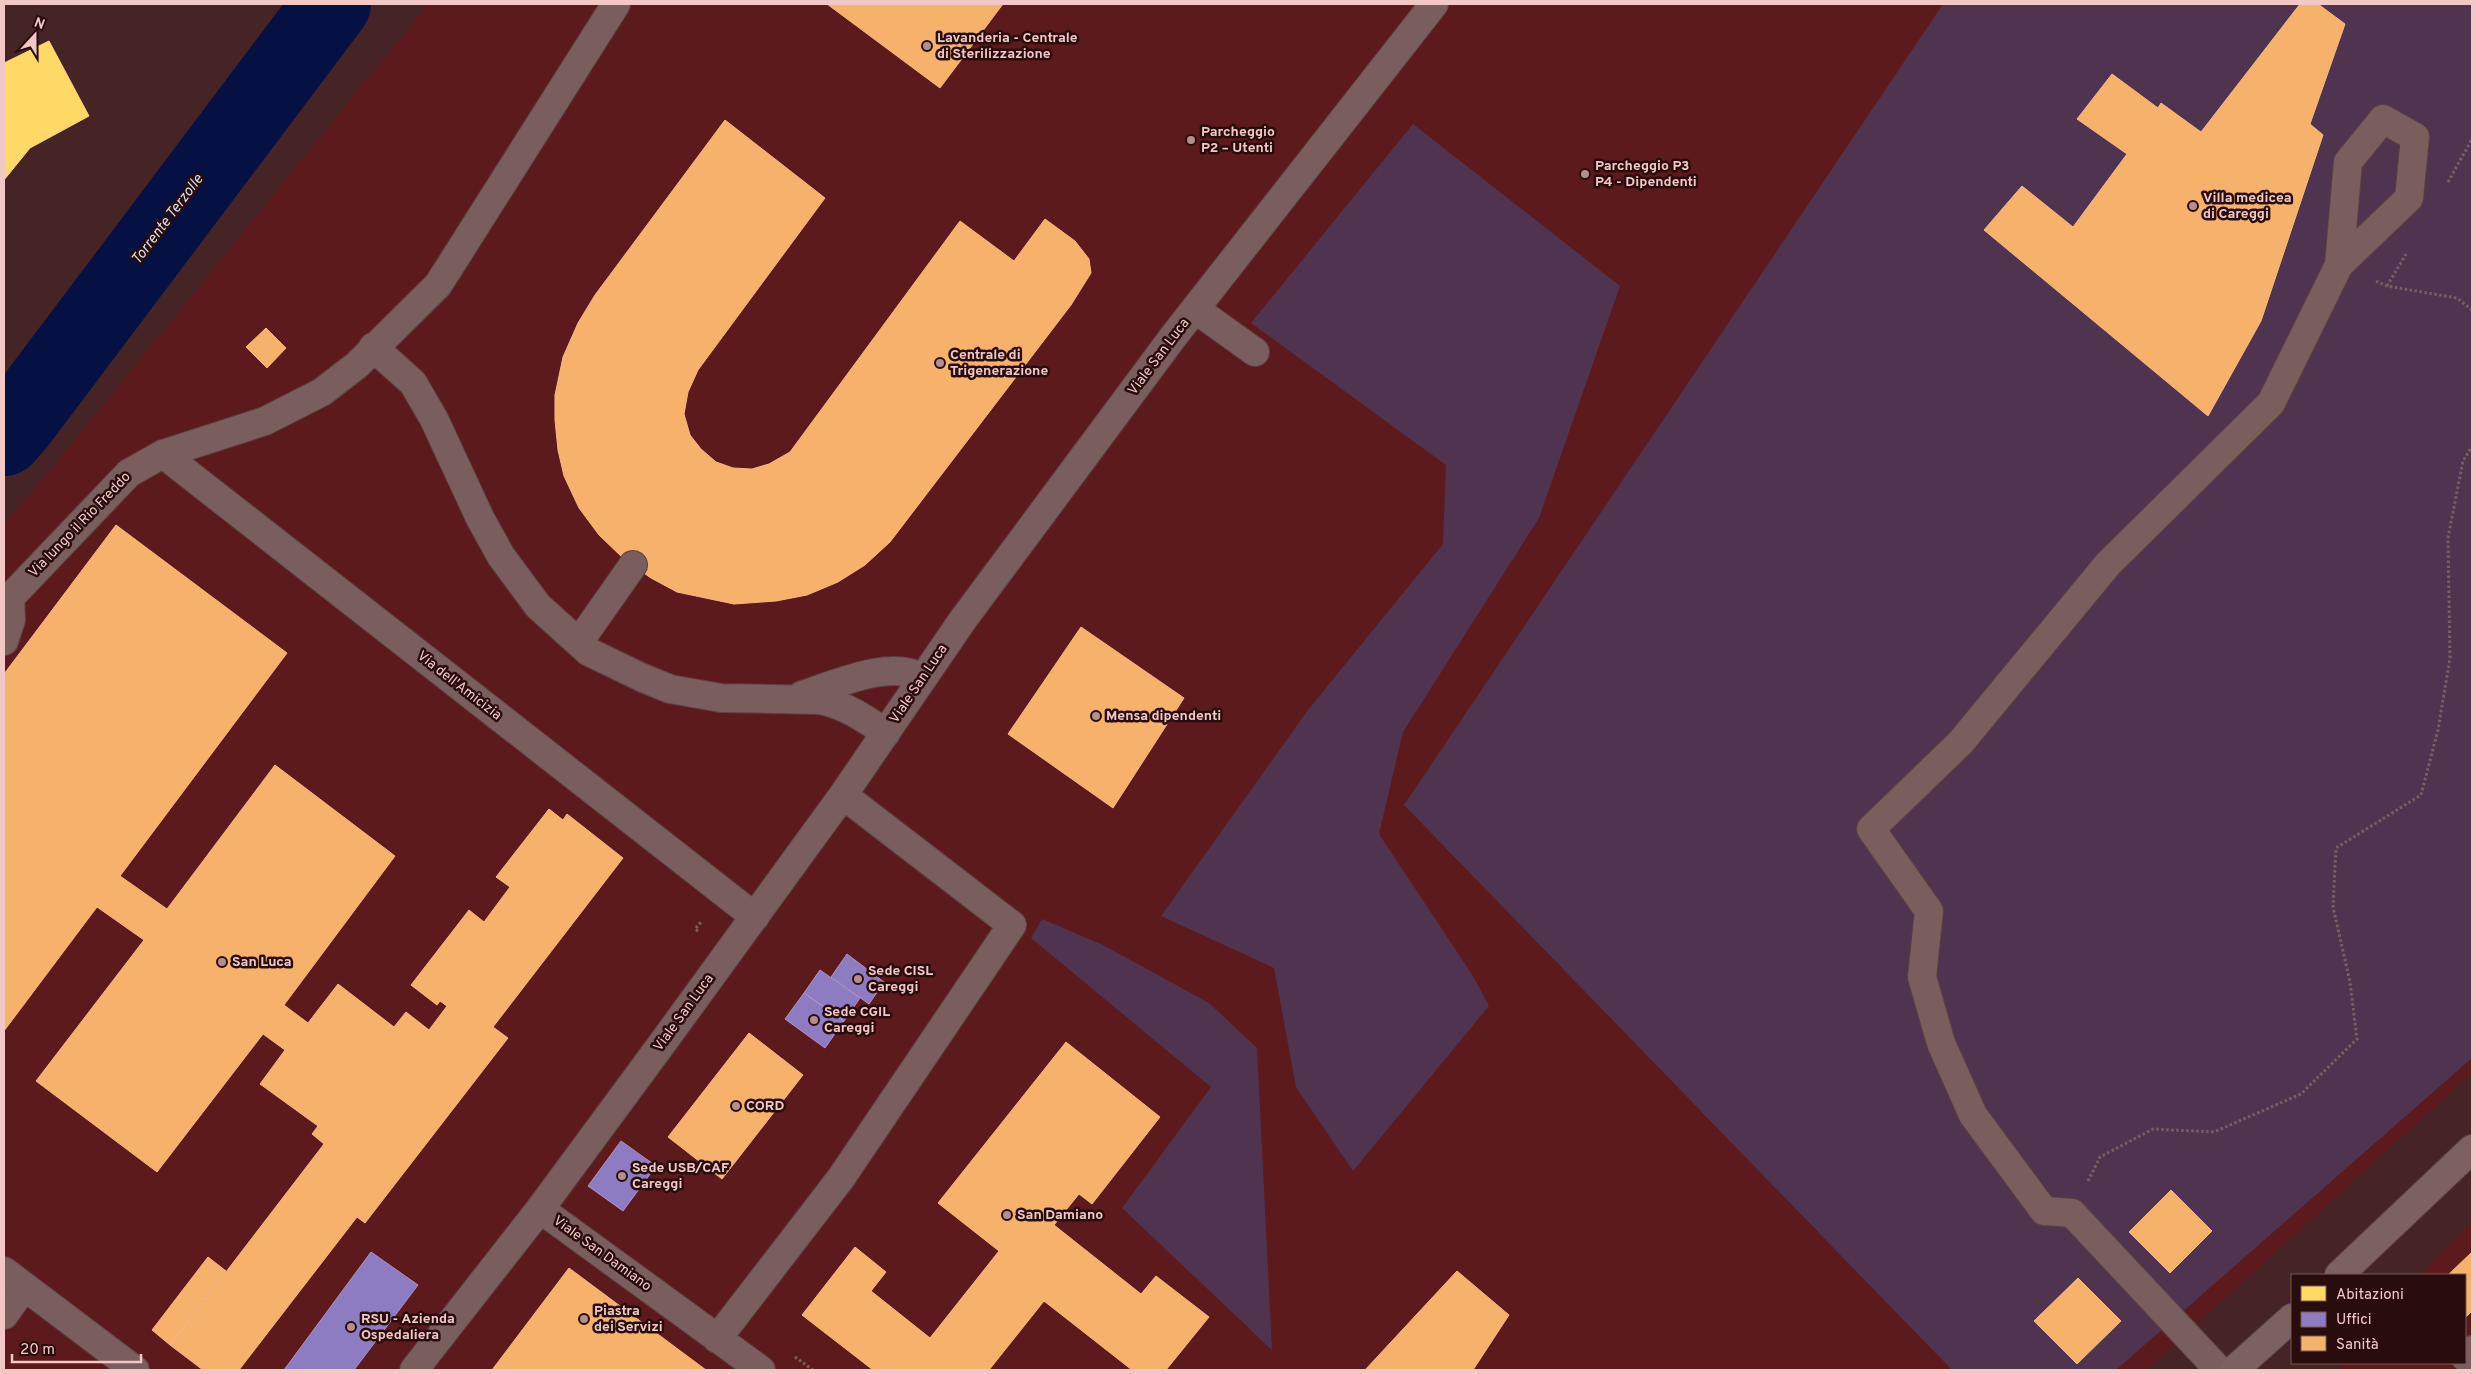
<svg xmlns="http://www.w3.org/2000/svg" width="2476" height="1374" font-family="Overpass,sans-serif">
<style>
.built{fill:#5d1a1d}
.green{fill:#50334f}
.homes{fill:#ffd966;stroke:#fbd482}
.offices{fill:#8e7cc3;stroke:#ac93c4}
.health{fill:#f6b26b;stroke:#f4b986}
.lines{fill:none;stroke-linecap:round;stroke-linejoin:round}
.river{stroke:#061143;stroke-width:78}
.minor-casing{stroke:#5d4040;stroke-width:30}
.major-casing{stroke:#5d4040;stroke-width:30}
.path{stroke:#796060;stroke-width:3;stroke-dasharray:2.5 2.5;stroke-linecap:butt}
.minor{stroke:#795e5d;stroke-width:28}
.major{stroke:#7d6060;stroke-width:28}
.poi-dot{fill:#b58f8d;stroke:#290d0d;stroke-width:2}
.labels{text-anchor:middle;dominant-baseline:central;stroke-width:5;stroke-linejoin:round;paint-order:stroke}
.poi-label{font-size:14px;font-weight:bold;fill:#f1c8c5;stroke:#290d0d;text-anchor:start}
.street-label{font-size:14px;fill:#f1c8c5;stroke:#290d0d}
.water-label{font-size:15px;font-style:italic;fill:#d5dff1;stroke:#290d0d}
</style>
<rect width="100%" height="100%" fill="#462425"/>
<path class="built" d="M428,4H2472V1073L2146,1370H4V524L69,447Z
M2472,1221V1370H2339L2345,1363H2465V1275H2420Z"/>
<path class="green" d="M1943,4H2472V1058L2116,1370H1952L1404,805Z
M1413,124L1620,286L1539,518L1403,732L1379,834L1473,976L1489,1006L1353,1171L1296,1087L1274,968L1161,916L1308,710L1443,544L1446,465L1251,323Z
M1042,919L1103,945L1209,1003L1257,1048L1272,1350L1122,1208L1211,1087L1031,938Z"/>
<path class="homes" d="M49,41L89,116L30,148L4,180V63Z"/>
<path class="offices" d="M847,954L884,982L869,1004L831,977Z
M820,970L860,998L844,1021L804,993Z
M804,993L844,1021L825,1048L785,1019Z
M621,1141L656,1166L623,1211L588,1186Z
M371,1252L418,1285L354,1370H284Z"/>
<path class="health" d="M827,4H1003L940,88Z
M2300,4H2318L2345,24L2310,124L2323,135L2261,321L2208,416L1984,230L2022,186L2073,227L2127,154L2077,119L2112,74L2158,108L2161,103L2201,132Z
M725,120L825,198L698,370L688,392L684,414L690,435L701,449L716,462L733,468L752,469L769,464L790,452L960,221L1014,261L1045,219L1075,241L1089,259L1091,273L1071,305L890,542L865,565L838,582L807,595L776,601L734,604L677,592L651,578L625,560L599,535L579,508L564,476L558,450L555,420V395L563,357L578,323L595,295Z
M266,328L286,348L267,368L246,347Z
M116,525L287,653L120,876L167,909L275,765L395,856L284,1005L308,1023L338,984L394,1027L406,1012L429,1030L447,1006L440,1001L437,1005L411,985L469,910L484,922L510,887L496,877L549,809L563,820L567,814L623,858L493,1027L508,1038L365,1223L357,1217L239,1370H203L170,1345L324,1144L312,1134L318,1126L260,1084L285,1050L263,1034L157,1172L36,1081L144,940L97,907L4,1031V674Z
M1081,627L1184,698L1113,808L1008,734Z
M749,1033L803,1075L722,1179L668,1137Z
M1066,1042L1160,1117L1092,1204L1079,1194L1054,1225L1141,1294L1156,1276L1209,1317L1166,1370H1132L1044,1301L989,1370H873L802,1315L855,1247L886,1272L871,1291L930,1338L999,1251L938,1203Z
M2171,1190L2212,1231L2170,1273L2129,1232Z
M2472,1252V1311L2465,1318V1275H2448Z
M208,1257L226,1271L170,1345L152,1330Z
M569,1268L706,1370H492Z
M1457,1271L1509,1315L1473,1370H1365Z
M2078,1278L2121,1321L2077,1364L2034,1321Z"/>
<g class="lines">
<path class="river" d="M4,437L18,421L332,4"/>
<defs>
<path id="minor" d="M1195,309L1255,352
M373,347L413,383L434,419L480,518L501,556L538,606L589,652L643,678L670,689L721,698L820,700C845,705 864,718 886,733
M163,454L755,917
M4,604L129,473L163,454L265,421L322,392L357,365L438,285L616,4
M4,641L11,620L10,596
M579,642L633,565
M802,695C837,684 890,659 923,678
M540,1209L761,1370
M4,1271L135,1370
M4,1315L24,1287
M717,1339L841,1178L1012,925L843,795
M2465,1357L2472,1350
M414,1370L540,1209L661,1045L843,795L962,621L1173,337L1434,4
M2219,1370L2072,1213L2044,1211L1973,1115L1941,1043L1922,977L1929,911L1871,829L1961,742L2108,564L2271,403L2339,265L2409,198L2415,137L2383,119L2348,162L2339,265"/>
<path id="major" d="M2339,1275L2472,1149
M2234,1370L2292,1318"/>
</defs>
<use href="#minor" class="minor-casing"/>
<use href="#major" class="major-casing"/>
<path class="path" d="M2448,182L2472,139
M2376,281L2387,286L2457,298L2472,310
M2387,286L2406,254
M698,931L695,929L702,921
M2088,1181L2100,1157L2153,1129L2214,1132L2301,1094L2357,1039L2350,982L2333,907L2336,848L2421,795L2438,730L2450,658L2448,538L2463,461L2472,446
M795,1357L813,1370"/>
<use href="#minor" class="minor"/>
<use href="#major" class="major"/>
</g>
<g class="poi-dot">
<circle cx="927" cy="46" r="5"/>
<circle cx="1191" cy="140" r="5"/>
<circle cx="1585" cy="174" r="5"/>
<circle cx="2193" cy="206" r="5"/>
<circle cx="940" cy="363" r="5"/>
<circle cx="1096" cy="716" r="5"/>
<circle cx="222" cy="962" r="5"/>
<circle cx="858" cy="979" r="5"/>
<circle cx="814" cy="1020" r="5"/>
<circle cx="736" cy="1106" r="5"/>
<circle cx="622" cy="1176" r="5"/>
<circle cx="1007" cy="1215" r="5"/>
<circle cx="584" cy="1319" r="5"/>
<circle cx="351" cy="1327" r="5"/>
</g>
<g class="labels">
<g class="poi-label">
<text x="937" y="38">Lavanderia - Centrale<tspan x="937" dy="16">di Sterilizzazione</tspan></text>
<text x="1201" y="132">Parcheggio<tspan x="1201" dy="16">P2 – Utenti</tspan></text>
<text x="1595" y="166">Parcheggio P3<tspan x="1595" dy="16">P4 - Dipendenti</tspan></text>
<text x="2203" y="198">Villa medicea<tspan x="2203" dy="16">di Careggi</tspan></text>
<text x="950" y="355">Centrale di<tspan x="950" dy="16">Trigenerazione</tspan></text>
<text x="1106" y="716">Mensa dipendenti</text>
<text x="232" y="962">San Luca</text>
<text x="868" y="971">Sede CISL<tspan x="868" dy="16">Careggi</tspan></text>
<text x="824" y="1012">Sede CGIL<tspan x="824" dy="16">Careggi</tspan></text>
<text x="746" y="1106">CORD</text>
<text x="632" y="1168">Sede USB/CAF<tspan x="632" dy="16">Careggi</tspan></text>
<text x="1017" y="1215">San Damiano</text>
<text x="594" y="1311">Piastra<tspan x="594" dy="16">dei Servizi</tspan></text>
<text x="361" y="1319">RSU - Azienda<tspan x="361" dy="16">Ospedaliera</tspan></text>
</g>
<g class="street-label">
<text transform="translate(1159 357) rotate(-53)">Viale San Luca</text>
<text transform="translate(80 525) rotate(-46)">Via lungo il Rio Freddo</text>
<text transform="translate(919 684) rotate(-56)">Viale San Luca</text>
<text transform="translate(459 686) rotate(38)">Via dell'Amicizia</text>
<text transform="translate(684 1013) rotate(-54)">Viale San Luca</text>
<text transform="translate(602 1254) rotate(36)">Viale San Damiano</text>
</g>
<g class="water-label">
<text transform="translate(168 220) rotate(-53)">Torrente Terzolle</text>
</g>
</g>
<rect width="2476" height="1374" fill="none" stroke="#f1c8c5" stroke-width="10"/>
<rect x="2291" y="1274" width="175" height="90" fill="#290d0d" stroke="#795857"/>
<rect x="2301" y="1286" width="25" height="15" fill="#ffd966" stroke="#795857"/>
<text x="2336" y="1299" font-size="15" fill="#f1c8c5">Abitazioni</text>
<rect x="2301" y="1312" width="25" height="15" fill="#8e7cc3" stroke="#795857"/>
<text x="2336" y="1324" font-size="15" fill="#f1c8c5">Uffici</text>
<rect x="2301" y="1336" width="25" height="15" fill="#f6b26b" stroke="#795857"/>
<text x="2336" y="1349" font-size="15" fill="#f1c8c5">Sanità</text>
<g transform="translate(35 35) rotate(21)" stroke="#290d0d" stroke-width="4" paint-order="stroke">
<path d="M0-4L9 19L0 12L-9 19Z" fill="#f1c8c5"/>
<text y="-8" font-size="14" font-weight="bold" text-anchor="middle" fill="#f1c8c5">N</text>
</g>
<path d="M12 1354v8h129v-8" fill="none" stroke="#f1c8c5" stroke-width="2.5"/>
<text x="20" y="1354" font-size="15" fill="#f1c8c5" stroke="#290d0d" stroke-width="4" paint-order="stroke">20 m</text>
</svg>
